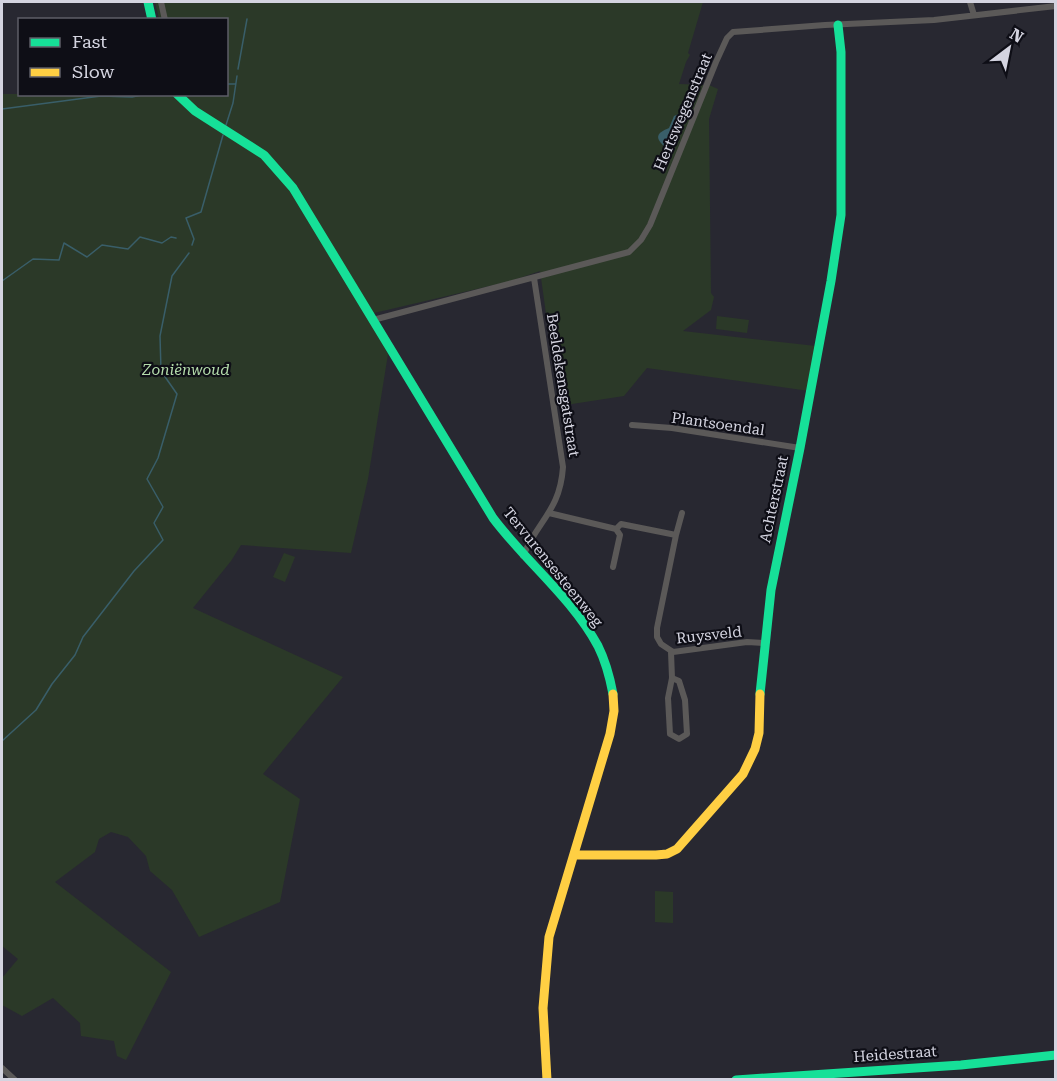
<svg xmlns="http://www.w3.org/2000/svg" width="1057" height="1081" font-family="'Roboto Serif',serif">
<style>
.green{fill:#2b3928}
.water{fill:#395e69}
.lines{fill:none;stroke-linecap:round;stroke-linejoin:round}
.stream{stroke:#395e69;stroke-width:1.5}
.street{stroke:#5b5958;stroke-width:6}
.fast{stroke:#16e098;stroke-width:9}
.slow{stroke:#ffcf43;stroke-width:9}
.labels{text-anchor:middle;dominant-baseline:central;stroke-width:4.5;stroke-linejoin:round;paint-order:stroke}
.street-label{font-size:15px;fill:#d4d4e0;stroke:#0e0e16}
.park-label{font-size:15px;font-style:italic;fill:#b4dcab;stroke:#0e0e16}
</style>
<rect width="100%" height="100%" fill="#282831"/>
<path class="green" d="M155,2H703L688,53L690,55L686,62L679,84L709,85L718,89L709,119L711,293L714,297L711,310L683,331L816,346L809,391L647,368L624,396L559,406L540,271L511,281L374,313L369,319L388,354L368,479L351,553L241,545L231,561L193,608L343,677L263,774L300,799L280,902L199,937L172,890L150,871L146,856L128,837L111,832L99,839L95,852L55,882L171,972L126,1060L117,1056L114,1041L81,1036L80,1023L53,998L22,1016L2,1005V978L18,959L2,946V94H226V20L159,19Z
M717,316L749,320L747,333L716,329Z
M284,553L295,557L285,582L273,577Z
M655,891L673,892V923L655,922Z"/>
<path class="water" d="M679,114L682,118L681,125L673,136L670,146L665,147C654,137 657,133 669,128L674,116Z"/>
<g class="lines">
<path class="stream" d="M238,69L247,19
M226,84H235
M2,109L101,96L132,97L147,94
M226,125L233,103L237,76
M192,245L194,239L186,218L201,212L223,135
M2,281L33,259L59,260L64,243L87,257L102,245L128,249L140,237L162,243L171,237L176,238
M2,741L36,710L52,684L75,655L83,637L134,571L163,540L154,523L163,507L147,479L158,458L177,394L161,371L160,336L172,276L189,253"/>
<path class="street" d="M161,2L165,20
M970,2L974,15
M373,320L629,252L641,240L650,225L716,62L727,38L733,32L825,25L934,20L1056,6
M632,425L672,428L800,448
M549,513L616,529L621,524L676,535L657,628V637L661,644L673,652L747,642L766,643
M676,535L682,513
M523,556C538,520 560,511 563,467L534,278
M613,567L620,535L616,529
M671,652L672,678L668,698L670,734L679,739L687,734L685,700L679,681L672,678
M2,1068L15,1080"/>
<path class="fast" d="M148,2L152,20
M177,94L195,111L264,155L293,188L493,518C526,562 572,598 598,646C606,662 610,678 613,694
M760,694L771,590L800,448L831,281L841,215V52L838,25
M736,1080L961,1065L1056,1055"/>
<path class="slow" d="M574,855H656L667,854L677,849L743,774L755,749L759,733L760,694
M547,1080L543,1008L549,937L610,734L614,711L613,694"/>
</g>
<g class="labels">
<g class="street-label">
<text transform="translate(683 112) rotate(-67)">Hertswegenstraat</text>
<text transform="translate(563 385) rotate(81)">Beeldekensgatstraat</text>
<text transform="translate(718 424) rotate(8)">Plantsoendal</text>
<text transform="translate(774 499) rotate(-78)">Achterstraat</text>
<text transform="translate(553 567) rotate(51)">Tervurensesteenweg</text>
<text transform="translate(709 635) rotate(-6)">Ruysveld</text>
<text transform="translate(895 1054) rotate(-4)">Heidestraat</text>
</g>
<g class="park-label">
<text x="186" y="370">Zoniënwoud</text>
</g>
</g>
<rect width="1057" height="1081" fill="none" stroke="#d4d4e0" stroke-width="6"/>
<rect x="18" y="18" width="210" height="78" fill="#0e0e16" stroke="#5d5d67" stroke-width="1.5"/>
<rect x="30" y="38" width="30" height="9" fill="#16e098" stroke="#5d5d67" stroke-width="1.5"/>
<text x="72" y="48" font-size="18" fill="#d4d4e0">Fast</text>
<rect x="30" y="68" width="30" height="9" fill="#ffcf43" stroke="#5d5d67" stroke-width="1.5"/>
<text x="72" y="78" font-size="18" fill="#d4d4e0">Slow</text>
<g transform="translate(1009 48) rotate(32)" stroke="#0e0e16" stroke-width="4.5" paint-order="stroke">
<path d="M0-4.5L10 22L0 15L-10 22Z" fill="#d4d4e0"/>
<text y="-9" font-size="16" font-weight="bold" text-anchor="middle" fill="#d4d4e0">N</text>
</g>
</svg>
